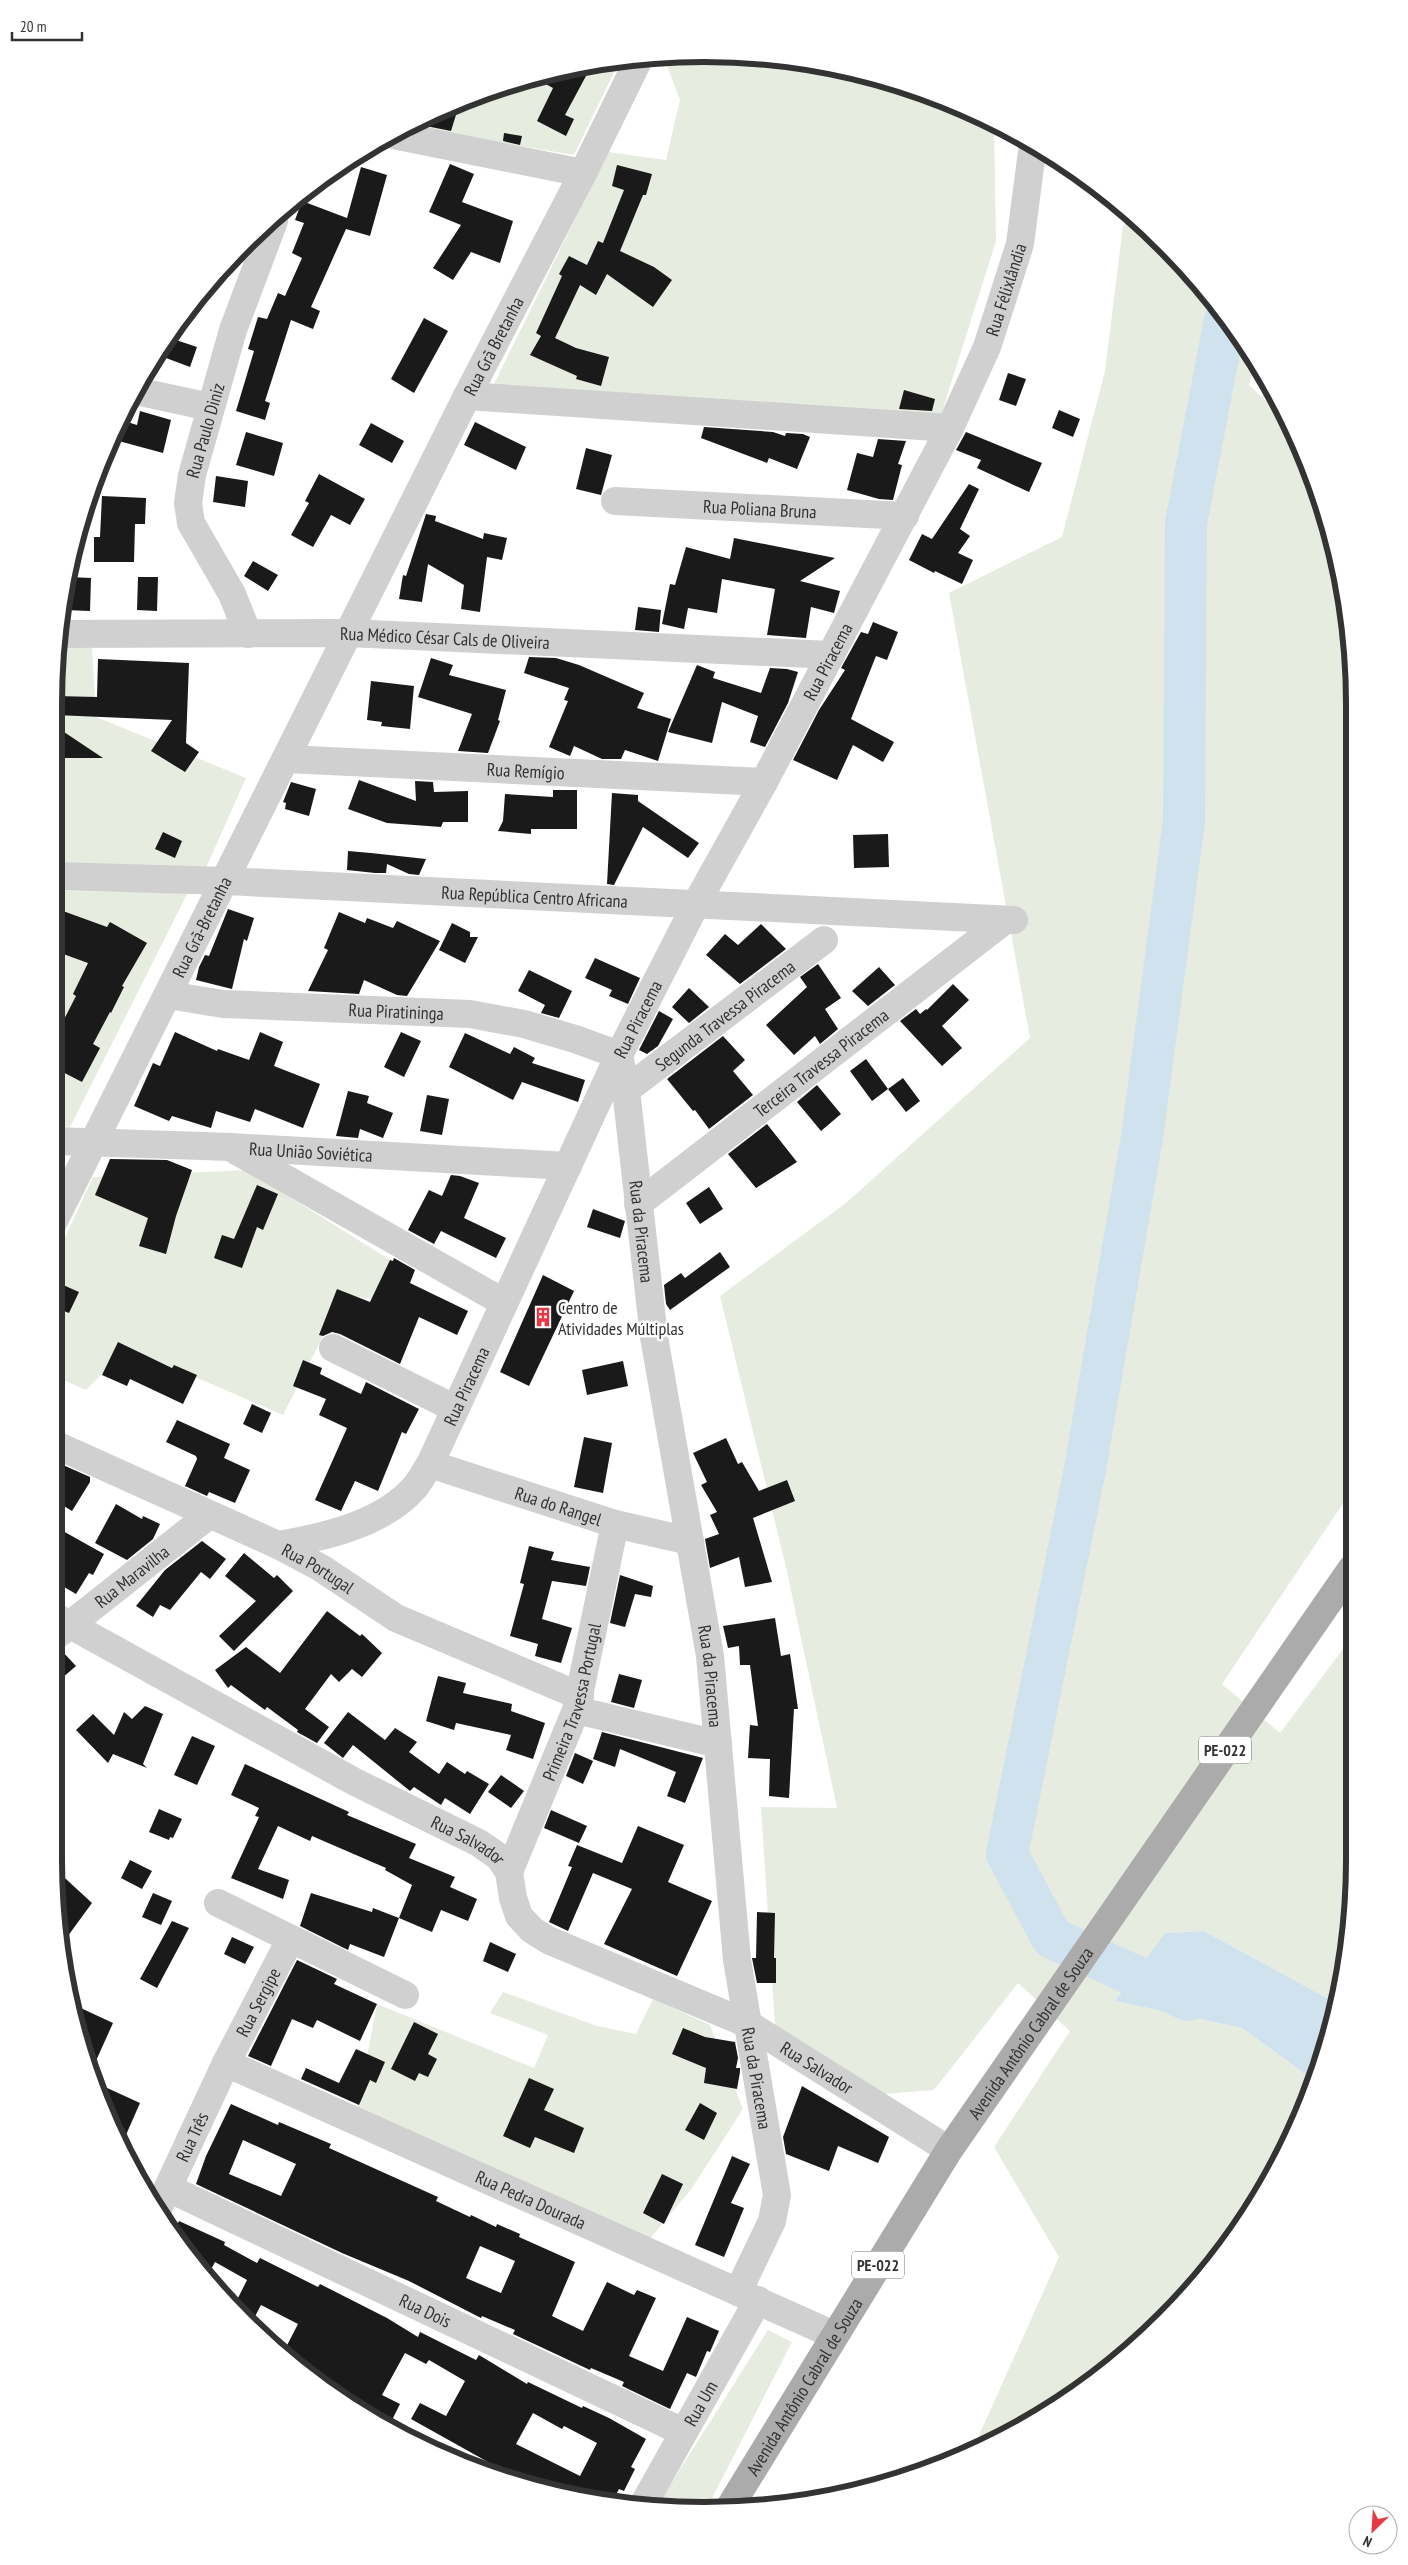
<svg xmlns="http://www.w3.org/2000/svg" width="1408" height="2565" font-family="'PT Sans Narrow',sans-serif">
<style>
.green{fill:#e6ecdf}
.water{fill:#cfe2ee}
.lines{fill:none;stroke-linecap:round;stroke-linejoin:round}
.river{stroke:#cfe2ee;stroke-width:42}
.building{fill:#1a1a1a;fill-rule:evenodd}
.minor{stroke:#d0d0d0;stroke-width:28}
.major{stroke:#ababab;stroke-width:28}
.labels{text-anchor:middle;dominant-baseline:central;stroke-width:5;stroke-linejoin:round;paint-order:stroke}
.shield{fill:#fff;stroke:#707070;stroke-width:1}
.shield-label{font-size:16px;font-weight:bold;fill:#333}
.street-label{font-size:18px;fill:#333;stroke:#fff}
.poi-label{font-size:18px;fill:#333;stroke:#fff;text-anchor:start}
.rim{fill:none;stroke:#333;stroke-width:6}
</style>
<rect width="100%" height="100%" fill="#fff"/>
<path class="green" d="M663,55L789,59L913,88L994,125L996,241L941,415L493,386L608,152L666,160L680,100Z
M619,62L574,155L407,127L416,121L535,76Z
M1131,214L1245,343L1256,363L1249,385L1285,419L1305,455L1349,619L1352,1490L1222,1684L1280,1733L1352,1637L1353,1903L1336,2003L1204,1931L1165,1933L1115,2001L1242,2028L1312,2079L1270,2179L1264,2178L1269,2182L1267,2186L1220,2257L1133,2350L1065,2402L972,2451L1059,2257L994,2147L1070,2031L1018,1983L934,2090L884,2094L775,2026L761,1807L837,1808L786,1567L720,1296L846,1203L1030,1038L949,593L1062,537L1105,371L1123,226Z
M58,646L92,648L96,717L246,778L205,870L55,865V662Z
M55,891L188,892L70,1127L55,1126Z
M247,1170L390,1260L372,1299L344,1295L283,1415L128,1348L86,1390L54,1376V1261L93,1177Z
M503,1992L597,2026L636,2034L653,1999L710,2025L743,2109L692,2188L648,2241L357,2110L377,2004L534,2068L548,2035L490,2013Z
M768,2330L792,2342L706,2510L655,2509Z"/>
<path class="water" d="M1204,1931L1336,2003L1332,2030L1312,2079L1242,2028L1115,2001L1165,1933Z"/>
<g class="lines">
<path class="river" d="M1188,2000L1052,1938L1007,1854L1085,1469L1142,1137L1184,821L1186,523L1225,320"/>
</g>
<path class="building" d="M575,69L586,76L565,115L574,119L566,136L537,121L553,88L533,77Z
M459,105L451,131L426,126L429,116Z
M504,133L522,136L520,145L503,141Z
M450,164L474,174L462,202L513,221L500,263L471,252L453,280L433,268L461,225L429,212Z
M617,165L652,174L646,195H643L620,251L654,267L672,280L653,307L607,274L596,295L580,285L555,338L576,348L609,357L601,386L576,379L577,376L530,355L541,336L536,333L562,276L559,274L569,256L587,265L598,241L603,243L624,190L612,186Z
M361,167L387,175L370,236L346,229L311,307L320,311L313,329L291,320L265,401L270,403L265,420L236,411L254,351L248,349L258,317L267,319L278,293L285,296L302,258L292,253L304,223L295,220L302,201L347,218Z
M424,318L448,331L414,393L391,379Z
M170,338L197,347L190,367L158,355Z
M1008,373L1026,379L1016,406L999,400Z
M904,390L935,399L932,411L899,409Z
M1059,410L1080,419L1073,437L1052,428Z
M140,411L171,420L163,453L115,440L124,421L137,425Z
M475,422L526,447L516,470L464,445Z
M371,423L404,441L392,463L359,445Z
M704,427L773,432L785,436L786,433L803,434L810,437L797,469L769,458L767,463L701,438Z
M246,432L283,443L274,476L236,465Z
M966,432L1042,463L1029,492L977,468L981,460L956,450Z
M878,439L906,441L898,464L902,465L893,500L879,499L847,490L857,453L873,457Z
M586,448L612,455L601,495L576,489Z
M319,474L365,499L350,525L331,515L313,547L291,535L309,503L305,501Z
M216,476L248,481L245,507L213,502Z
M969,484L979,489L960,529L970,536L958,553L973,560L962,584L935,571L934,573L909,560L922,534L932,539Z
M102,496L146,498L145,524H135L134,562H94V537H100Z
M426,514L436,516L435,521L483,539L484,533L507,538L502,560L487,557L480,612L461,609L464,585L428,564L422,602L399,599L403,575L406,576Z
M734,538L835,558L800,581L840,591L834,613L811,607L806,638L767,635L775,589L722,579L717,613L688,608L684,629L662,624L670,584L675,585L686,547L730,559Z
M253,561L278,575L268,591L244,576Z
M69,577L91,578L90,611L64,610Z
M138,577H158L157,611L137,610Z
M638,607L661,610L659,632L635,630Z
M873,622L898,632L887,660L876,656L851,719L894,742L883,762L853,745L837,780L793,760L819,710L845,670L841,668L861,632L868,634Z
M529,657L556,658L579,665L644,693L637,708L671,719L658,761L625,750L621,759H602L574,746L570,756L549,747L568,701L564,700L569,688L524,673Z
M431,658L453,665L449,675L506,690L498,720L500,721L488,753L458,751L472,714L418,697Z
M98,659L189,663L186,743L199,752L185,772L151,751L172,720L55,715V696L97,697Z
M697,665L715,672L713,678L761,693L770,668L787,669L798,672L788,703L765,747L750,742L758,716L722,702L712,743L668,732Z
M371,681L414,686L410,729L381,726L382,722L367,720Z
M55,726L103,758H55Z
M359,780L416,801L415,781L433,782L434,792L468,791V822H443L441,827L387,823L348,809Z
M291,782L316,789L309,816L285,809L286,803L283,802Z
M553,790H577V829H531V834L498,831L503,821L505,794L553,797Z
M612,793L638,795V801L699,843L688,858L643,827L614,885L607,884Z
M163,832L182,841L175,858L155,849Z
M888,834L889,867L854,868L853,835Z
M348,851L371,853L426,859L419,875L409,874L387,864L386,873H375L347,870Z
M228,909L254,918L247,941L244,939L232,989L196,980L199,967L205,955L209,956Z
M63,911L107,927L110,922L147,943L122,986L124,987L111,1013L110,1012L93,1044L100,1048L82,1082L55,1068V1037L76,996L73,994L88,963L55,951V935Z
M339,912L365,923L367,918L393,928L397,921L440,941L407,996L397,995L364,980L359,994L308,991L328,950L324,948Z
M452,923L470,932V937H478L465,963L439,950Z
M761,924L786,949L740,984L706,955L725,934L738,945Z
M595,958L640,978L628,1004L609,996L612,990L585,978Z
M818,964L841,998L825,1009L838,1029L820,1044L815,1036L794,1055L766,1025L807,987L800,977Z
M879,967L895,985L868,1006L852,991Z
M529,970L572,991L559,1018L541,1013L545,1005L518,991Z
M953,984L969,1000L942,1026L962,1048L942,1066L900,1021L916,1009L920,1014L926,1009L927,1010Z
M689,988L709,1007L689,1023L672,1007Z
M659,1011L673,1019L658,1046L647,1054L639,1050Z
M175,1032L217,1051L218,1049L249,1060L260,1032L283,1042L274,1066L320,1084L303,1128L255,1109L250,1122L216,1111L211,1128L172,1116L169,1121L134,1106L153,1063L160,1066Z
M401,1032L421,1041L404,1077L384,1067Z
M465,1033L510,1054L514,1047L535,1058L532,1063L585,1080L578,1102L522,1082L513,1100L449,1067Z
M723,1036L745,1060L733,1071L753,1095L709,1129L695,1110L693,1111L667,1079Z
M866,1059L888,1089L872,1101L850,1071Z
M903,1078L920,1101L906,1112L888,1089Z
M817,1085L841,1114L821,1131L797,1102Z
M348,1091L369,1096L367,1103L393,1113L383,1138L360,1129L358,1138L336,1136Z
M427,1095L449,1099L442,1135L420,1131Z
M767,1124L797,1162L756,1188L728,1154Z
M110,1159L167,1160L192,1170L176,1216L166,1254L139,1246L148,1218L95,1195Z
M451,1175L460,1176L479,1183L464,1218L506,1238L496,1258L441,1231L434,1244L408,1230L429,1190L442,1196Z
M257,1185L278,1194L263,1230L257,1227L242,1268L214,1258L222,1235L234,1239Z
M709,1187L723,1209L700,1224L686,1203Z
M593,1209L625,1221L620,1238L587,1227Z
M720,1252L730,1267L670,1310L666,1304L664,1285L681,1273L685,1278Z
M394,1258L415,1270L410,1283L468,1311L457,1335L419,1317L400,1364L340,1334L332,1332L323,1336L319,1335L337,1289L370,1302L390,1260L393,1261Z
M543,1275L574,1291L529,1386L500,1372Z
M54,1281L79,1292L69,1313L54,1307Z
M118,1342L172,1368L174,1365L197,1375L183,1404L130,1379L127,1386L102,1375Z
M303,1360L322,1368L320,1374L361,1394L366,1382L419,1409L406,1434L402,1432L378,1491L355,1481L341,1511L315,1500L347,1428L319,1415L326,1399L293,1386Z
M623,1361L628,1386L587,1395L582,1370Z
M252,1404L271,1413L262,1433L243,1424Z
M177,1420L230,1444L224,1458L250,1470L235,1503L209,1492L207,1496L185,1486L197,1459L196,1456L166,1442Z
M584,1437L612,1443L603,1493L574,1487Z
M726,1438L738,1464L742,1462L759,1491L787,1480L795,1501L753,1518L772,1582L745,1587L739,1557L710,1568L705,1539L719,1534L710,1515L717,1512L701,1485L707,1482L693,1453Z
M54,1461L90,1477V1482L72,1511L54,1500Z
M116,1504L142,1519L143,1516L160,1524L153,1539L127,1560L95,1543Z
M54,1526L104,1554L93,1575L89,1573L76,1594L54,1581Z
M202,1541L226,1559L210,1579L201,1572L170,1610L160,1605L153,1617L136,1606L165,1570Z
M529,1546L554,1552L551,1560L590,1567L586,1586L552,1581L542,1619L572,1628L561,1663L535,1656L538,1644L510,1636L524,1584L520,1583Z
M244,1553L274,1578L277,1575L293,1591L234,1651L219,1636L256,1601L225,1576Z
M620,1575L653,1586L651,1597L635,1594L625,1627L610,1623Z
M327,1611L360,1636L362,1634L382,1653L362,1677L352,1669L339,1682L331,1674L305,1709L329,1727L317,1743L297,1732L298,1730L267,1707L265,1710L231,1685L228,1688L215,1670L246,1647L280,1673Z
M775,1618L781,1656L790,1654L798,1709H794L789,1798L769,1796L770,1759L748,1758L750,1725L758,1726L750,1665H740L739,1646L728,1648L723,1626Z
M54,1650H61L76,1666L54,1685Z
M619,1674L642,1680L634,1708L611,1702Z
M438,1676L466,1683L463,1693L512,1704L511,1711L545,1723L533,1759L506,1750L511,1735L456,1723L454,1730L426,1721Z
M145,1706L163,1714L143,1764L147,1768L113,1754L108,1763L76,1730L93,1714L114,1735L124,1712L132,1719Z
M348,1712L385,1740L395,1728L417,1742L409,1752L439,1774L447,1762L465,1774L467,1771L489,1784L470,1814L445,1798L441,1805L414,1787L410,1791L353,1745L343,1758L324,1743Z
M602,1732L703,1758L685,1803L667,1796L676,1772L620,1749L615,1767L593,1759Z
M192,1736L215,1746L197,1785L174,1775Z
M575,1753L593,1761L583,1784L566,1776Z
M245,1764L349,1812L347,1815L416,1844L409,1858L455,1877L450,1887L477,1899L468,1921L441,1910L432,1932L399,1918L412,1885L385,1870L386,1868L312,1836L310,1841L278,1826L258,1869L289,1880L283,1899L231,1878L259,1817L255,1816L259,1808L231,1795Z
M501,1775L524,1791L511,1808L488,1792Z
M159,1809L182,1819L173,1838L170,1837L169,1840L149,1832Z
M551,1810L587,1826L579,1843L544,1828Z
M638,1826L684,1845L668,1882L712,1901L677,1976L604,1944L632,1889L593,1873L568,1931L549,1922L572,1867L568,1866L577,1845L622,1863Z
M130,1860L152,1871L142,1889L121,1878Z
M54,1868L92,1903L62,1944L57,1897Z
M153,1893L172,1901L161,1925L142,1917Z
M311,1893L372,1912L373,1908L399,1918L384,1957L350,1944L348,1950L300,1926Z
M757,1912L775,1913L774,1958H776V1983H757L752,1958H756Z
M172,1921L189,1928L157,1988L140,1979Z
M232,1937L254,1947L245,1964L224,1954Z
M490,1942L516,1954L508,1972L483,1961Z
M297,1960L337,1979L334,1984L377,2004L360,2041L317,2020L313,2028L292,2019L271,2066L248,2056Z
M70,2003L113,2023L90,2074L88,2070Z
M414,2022L438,2034L428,2054L437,2059L428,2077L419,2073L415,2081L391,2069Z
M683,2028L705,2037L735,2042L738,2058L736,2068H740V2072L737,2089L704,2083L706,2068L672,2054Z
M356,2049L385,2062L376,2083L370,2080L359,2105L301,2079L306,2068L339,2083Z
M529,2078L554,2089L544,2110L584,2128L574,2153L535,2137L530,2148L503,2136Z
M94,2082L140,2103L122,2144L106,2109Z
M802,2086L889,2137L878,2163L838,2146L829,2171L786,2154L783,2137Z
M700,2103L717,2113L704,2140L685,2130Z
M231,2104L278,2125L279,2122L331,2144L329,2148L438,2197L436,2201L470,2217L471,2215L496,2227L497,2224L520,2234L519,2237L575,2262L552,2316L583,2331L607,2282L634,2295L637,2290L656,2298L629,2356L663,2371L687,2317L719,2331L710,2352L707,2351L696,2377L687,2373L670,2409L622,2386L624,2382L591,2368L590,2370L513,2334L515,2330L482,2316L481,2318L409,2281L342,2253L196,2184L206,2156ZM243,2140L296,2164L281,2196L229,2174ZM480,2246L515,2261L501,2293L466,2278Z
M732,2156L750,2164L731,2203L744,2208L724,2257L695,2245Z
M662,2174L683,2184L664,2224L643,2213Z
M179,2221L225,2242L224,2245L257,2263L260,2258L318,2287L320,2284L387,2318L418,2337L420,2332L476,2360L479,2355L527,2384L528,2382L582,2408L583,2406L609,2418L646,2439L631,2467L635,2469L624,2491L619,2489L612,2502L543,2490L512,2473L509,2478L486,2466L488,2462L411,2419L420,2403L446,2416L465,2381L429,2360L426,2364L405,2353L382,2395L400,2404L391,2422L316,2381L282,2355L298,2324L261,2305L251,2324L234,2306L247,2280L215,2262L207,2277L188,2257L173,2234ZM533,2413L562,2429L564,2426L597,2443L580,2476L516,2444Z"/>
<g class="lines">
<g class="minor">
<path d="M393,135L583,173"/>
<path d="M136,391L210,407"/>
<path d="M467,396L950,428"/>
<path id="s1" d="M615,501L905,516"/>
<path id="s2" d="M60,634L348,633L831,655"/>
<path id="s3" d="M248,634L232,594L191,523L188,503L192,475L233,330L274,221"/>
<path id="s4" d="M287,759L764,782"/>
<path id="s5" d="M55,876L226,881L1014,920"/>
<path id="s6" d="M168,995L223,1004L470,1014L524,1024L575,1039L619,1055L626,1090L654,1337L710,1656L737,1960L777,2195L772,2221L738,2292"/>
<path id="s7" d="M626,1090L824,940"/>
<path id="s8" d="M55,1141L231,1147L568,1166"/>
<path d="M235,1150L503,1302"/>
<path id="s9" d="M638,1204L1004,921"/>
<path id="s10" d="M54,1221L467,396L583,173L639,59"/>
<path d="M333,1348L454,1408"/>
<path id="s11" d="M54,1444L278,1545L321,1568L396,1618L580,1696"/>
<path id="s12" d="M430,1464L615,1524L690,1541"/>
<path id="s13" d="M278,1545C325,1537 383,1524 415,1487C421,1480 425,1471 430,1464L619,1055L696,904L764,782L950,428L987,347L1020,244L1033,144"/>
<path id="s14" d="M54,1616L355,1782L479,1843L499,1857L509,1872L513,1898L519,1916L532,1930L548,1940L748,2024L949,2150"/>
<path id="s15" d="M57,1635L209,1515"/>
<path d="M576,1710L718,1744"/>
<path id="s16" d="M509,1872L576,1710L615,1524"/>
<path d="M218,1903L405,1995"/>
<path id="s17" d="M226,2063L834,2335"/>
<path id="s18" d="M168,2188L683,2432"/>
<path id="s19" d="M157,2211L226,2063L290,1940"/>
<path id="s20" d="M642,2507L758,2300"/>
</g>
<path class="major" id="s21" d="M728,2510L949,2150L1352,1568"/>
</g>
<defs>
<symbol id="building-bare" viewBox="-9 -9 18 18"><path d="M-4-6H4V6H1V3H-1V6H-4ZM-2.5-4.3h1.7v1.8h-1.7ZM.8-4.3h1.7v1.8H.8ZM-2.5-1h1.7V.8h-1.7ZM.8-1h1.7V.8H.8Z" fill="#e63946" stroke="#fff" stroke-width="2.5" paint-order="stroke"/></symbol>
</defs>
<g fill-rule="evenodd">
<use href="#building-bare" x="529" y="1303" width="28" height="28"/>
</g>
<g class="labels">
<g class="shield">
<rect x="1199" y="1736.5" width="52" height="27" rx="4"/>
<rect x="852" y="2251.5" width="52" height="27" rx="4"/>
</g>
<g class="shield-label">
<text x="1225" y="1750">PE-022</text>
<text x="878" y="2265">PE-022</text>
</g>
<g class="street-label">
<text stroke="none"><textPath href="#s13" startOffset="1488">Rua Félixlândia</textPath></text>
<text stroke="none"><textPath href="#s10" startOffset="979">Rua Grã Bretanha</textPath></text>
<text stroke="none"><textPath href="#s3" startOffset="220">Rua Paulo Diniz</textPath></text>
<text stroke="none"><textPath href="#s1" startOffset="145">Rua Poliana Bruna</textPath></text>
<text stroke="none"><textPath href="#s2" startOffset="385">Rua Médico César Cals de Oliveira</textPath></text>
<text stroke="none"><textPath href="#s13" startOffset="1075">Rua Piracema</textPath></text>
<text stroke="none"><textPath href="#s4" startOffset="239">Rua Remígio</textPath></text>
<text stroke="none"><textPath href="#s5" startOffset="480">Rua República Centro Africana</textPath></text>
<text stroke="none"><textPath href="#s10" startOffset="329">Rua Grã-Bretanha</textPath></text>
<text stroke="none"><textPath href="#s6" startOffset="229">Rua Piratininga</textPath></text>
<text stroke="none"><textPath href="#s7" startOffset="124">Segunda Travessa Piracema</textPath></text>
<text stroke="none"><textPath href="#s13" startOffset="670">Rua Piracema</textPath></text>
<text stroke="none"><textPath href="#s9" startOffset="231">Terceira Travessa Piracema</textPath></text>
<text stroke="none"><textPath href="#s8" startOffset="256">Rua União Soviética</textPath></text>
<text stroke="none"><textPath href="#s6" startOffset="636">Rua da Piracema</textPath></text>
<text stroke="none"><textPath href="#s13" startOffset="265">Rua Piracema</textPath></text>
<text stroke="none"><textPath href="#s12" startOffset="135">Rua do Rangel</textPath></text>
<text stroke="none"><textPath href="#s11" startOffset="292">Rua Portugal</textPath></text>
<text stroke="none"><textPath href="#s15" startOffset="95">Rua Maravilha</textPath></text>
<text stroke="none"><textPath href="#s6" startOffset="1086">Rua da Piracema</textPath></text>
<text stroke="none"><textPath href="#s16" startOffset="182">Primeira Travessa Portugal</textPath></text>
<text stroke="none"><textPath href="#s14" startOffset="471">Rua Salvador</textPath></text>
<text stroke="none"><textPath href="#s19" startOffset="232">Rua Sergipe</textPath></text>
<text stroke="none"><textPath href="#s21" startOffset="565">Avenida Antônio Cabral de Souza</textPath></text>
<text stroke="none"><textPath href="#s14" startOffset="906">Rua Salvador</textPath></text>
<text stroke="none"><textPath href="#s6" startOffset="1491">Rua da Piracema</textPath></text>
<text stroke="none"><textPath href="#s19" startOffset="82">Rua Três</textPath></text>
<text stroke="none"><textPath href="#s17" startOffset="334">Rua Pedra Dourada</textPath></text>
<text stroke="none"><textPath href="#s18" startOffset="285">Rua Dois</textPath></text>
<text stroke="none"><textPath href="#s21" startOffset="145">Avenida Antônio Cabral de Souza</textPath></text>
<text stroke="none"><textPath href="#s20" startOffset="119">Rua Um</textPath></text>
</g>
<g class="poi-label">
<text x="558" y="1307">Centro de<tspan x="558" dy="21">Atividades Múltiplas</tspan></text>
</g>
</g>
<path d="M0 0H1408V2565H0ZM704 62H704A642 642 0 0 1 1346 704V1860A642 642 0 0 1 704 2502H704A642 642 0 0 1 62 1860V704A642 642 0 0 1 704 62Z" fill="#fff" fill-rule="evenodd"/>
<path class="rim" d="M704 62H704A642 642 0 0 1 1346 704V1860A642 642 0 0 1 704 2502H704A642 642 0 0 1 62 1860V704A642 642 0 0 1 704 62Z"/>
<g transform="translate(1373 2530) rotate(205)"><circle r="24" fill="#ffffff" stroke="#adadad"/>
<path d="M0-4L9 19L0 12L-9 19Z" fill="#e63946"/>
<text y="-8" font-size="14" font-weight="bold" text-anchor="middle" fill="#333333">N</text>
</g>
<path d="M12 32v8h70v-8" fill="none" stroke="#333333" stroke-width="2.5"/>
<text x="20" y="32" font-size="15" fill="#333333" stroke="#ffffff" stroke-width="4" paint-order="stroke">20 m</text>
</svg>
